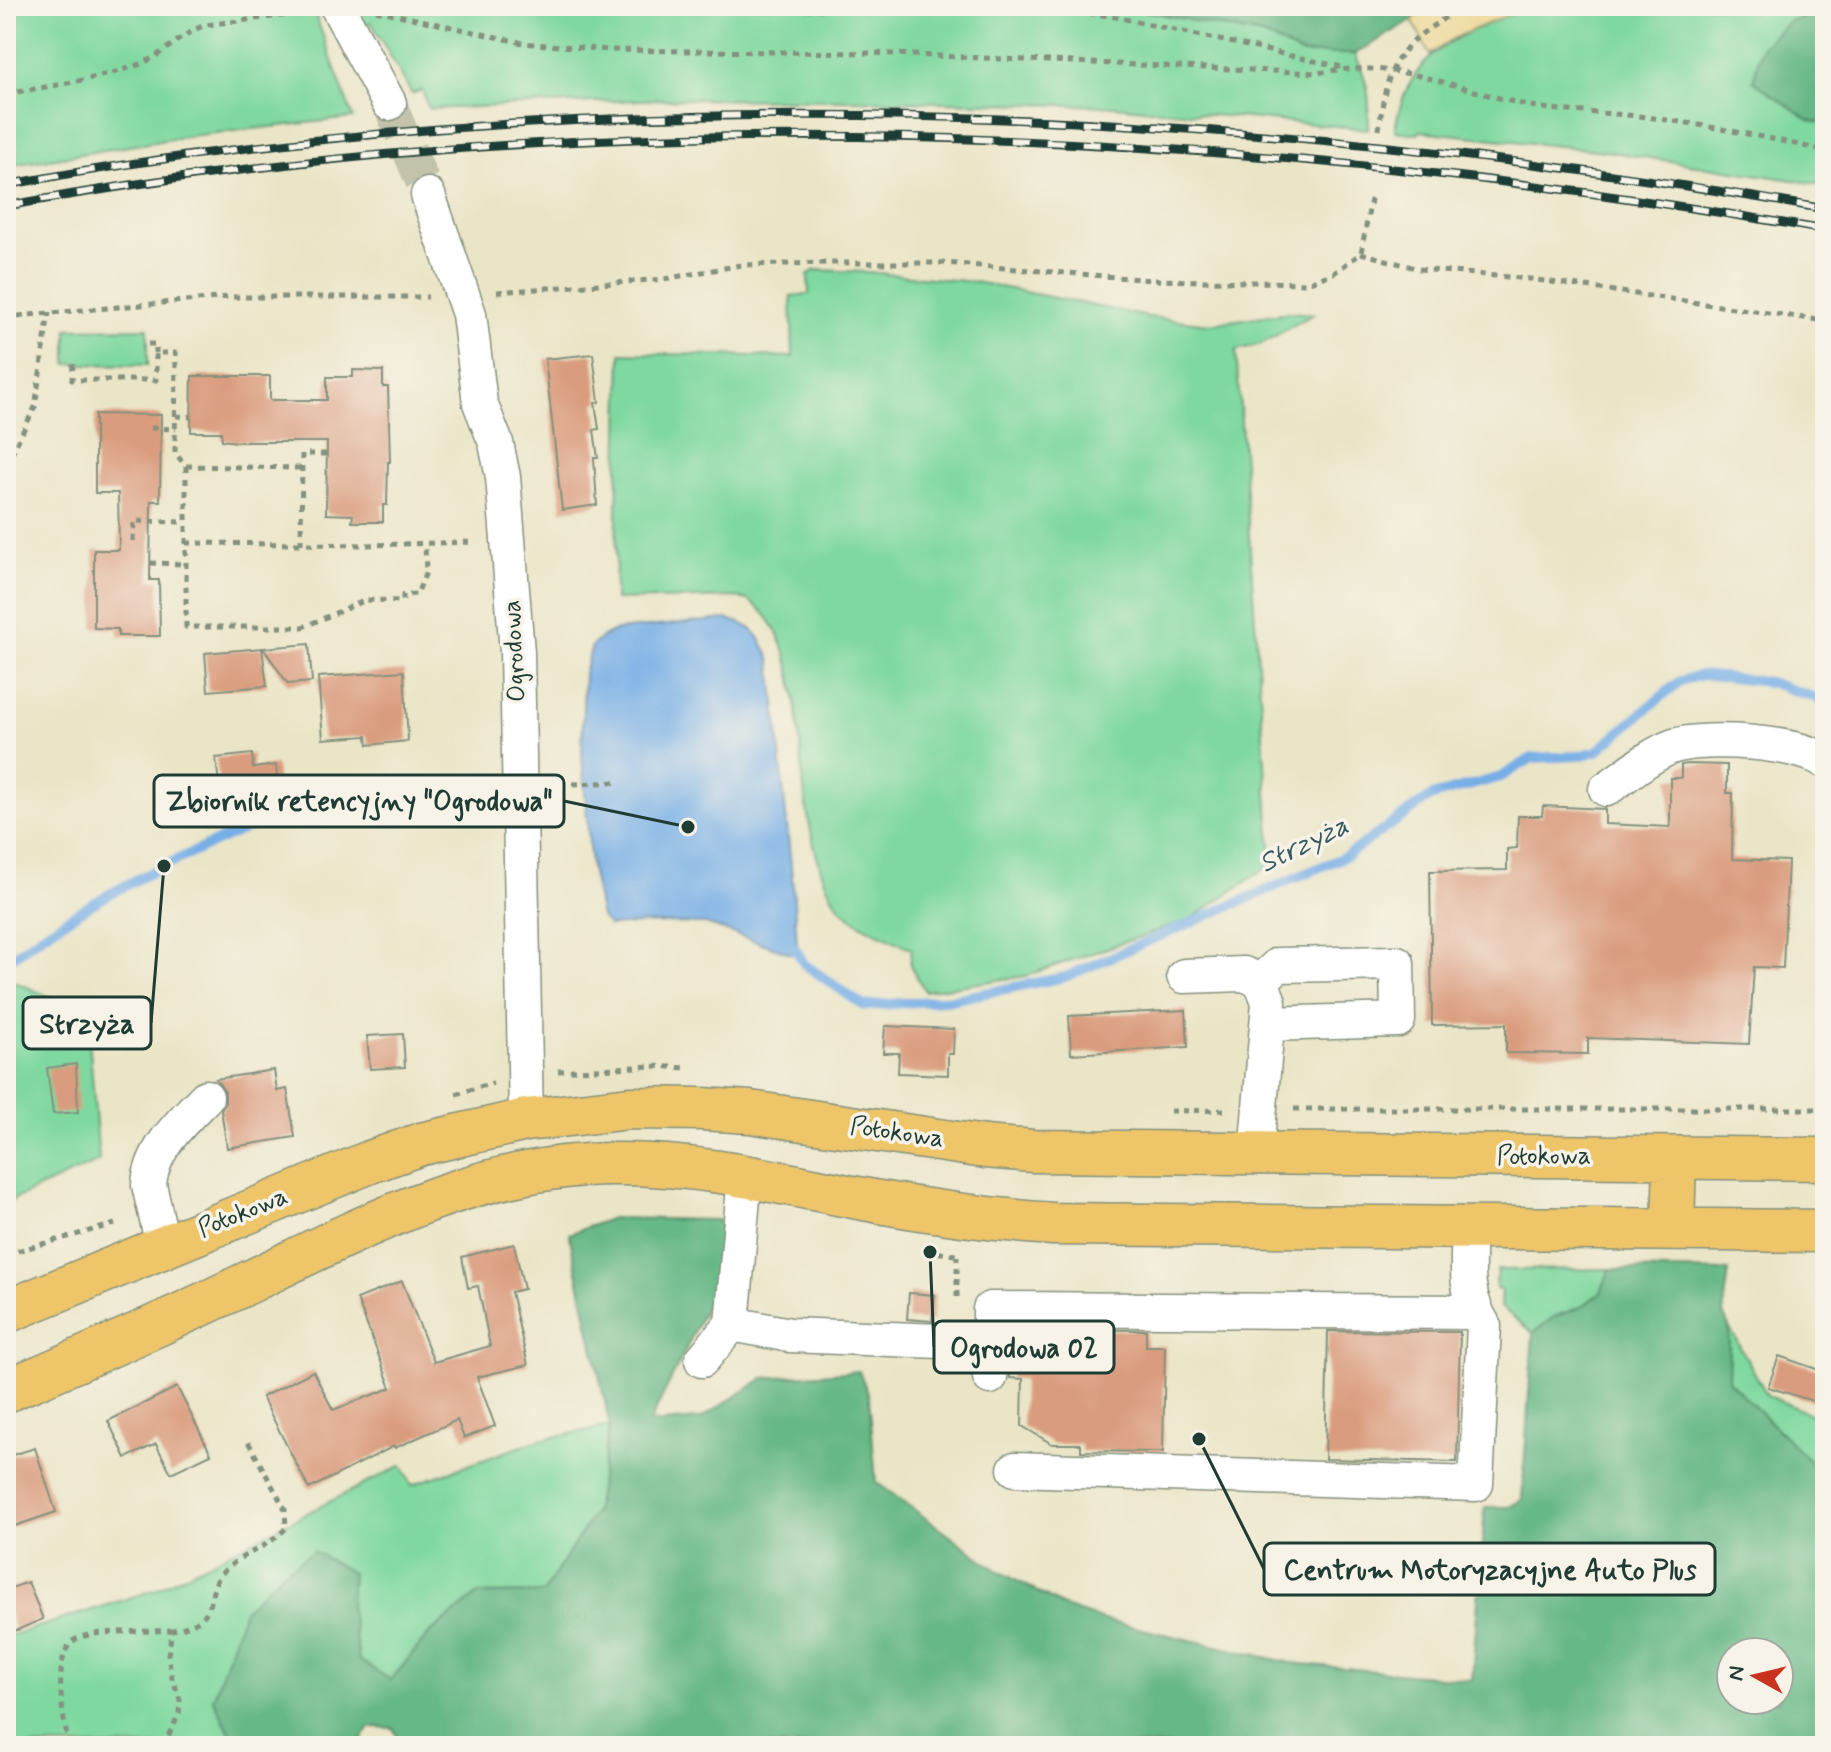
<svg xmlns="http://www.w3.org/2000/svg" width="1831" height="1752" font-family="Mynerve,sans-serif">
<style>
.green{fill:#7ed89f;stroke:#4e8a6a;stroke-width:2}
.forest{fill:#66b886;stroke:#427a5d;stroke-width:2;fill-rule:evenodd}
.sand{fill:#eeda9e;stroke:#868c69;stroke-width:2}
.water{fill:#76aee6;stroke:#4a768d;stroke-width:2}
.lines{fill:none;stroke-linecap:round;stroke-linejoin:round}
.stream{stroke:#76aee6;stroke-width:10}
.building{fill:#da9c7e}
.minor-tunnel{stroke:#c2c3aa;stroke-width:34;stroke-dasharray:34 17;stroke-linecap:butt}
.minor-casing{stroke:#85917e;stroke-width:37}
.major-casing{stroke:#85917e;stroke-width:45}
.path{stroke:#85917e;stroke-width:5;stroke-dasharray:6 6;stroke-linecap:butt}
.minor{stroke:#fff;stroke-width:34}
.major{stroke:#eec569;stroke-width:42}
.rail-casing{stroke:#1f3d34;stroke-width:9}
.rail{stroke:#f7f3e8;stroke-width:6;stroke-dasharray:18;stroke-linecap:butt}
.labels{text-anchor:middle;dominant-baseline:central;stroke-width:7;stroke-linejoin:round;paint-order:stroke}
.street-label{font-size:26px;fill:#1f3d34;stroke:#f7f3e8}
.water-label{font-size:28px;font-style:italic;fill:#355960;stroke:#f7f3e8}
.leader{fill:none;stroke:#1f3d34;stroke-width:3}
.callout-dot{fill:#1f3d34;stroke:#f7f3e8;stroke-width:3}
.callout{fill:#f7f3e8;stroke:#1f3d34;stroke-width:3}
.callout-label{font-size:28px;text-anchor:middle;font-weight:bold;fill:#1f3d34}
</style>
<rect width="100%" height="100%" fill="#f7f3e8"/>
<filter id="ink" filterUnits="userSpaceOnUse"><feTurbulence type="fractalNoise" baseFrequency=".0125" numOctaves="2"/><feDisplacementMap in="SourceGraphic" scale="16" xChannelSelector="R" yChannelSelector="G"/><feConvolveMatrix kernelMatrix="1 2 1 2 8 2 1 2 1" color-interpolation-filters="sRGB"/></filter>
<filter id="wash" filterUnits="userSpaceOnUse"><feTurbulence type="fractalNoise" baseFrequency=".006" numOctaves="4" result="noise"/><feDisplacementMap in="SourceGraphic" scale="32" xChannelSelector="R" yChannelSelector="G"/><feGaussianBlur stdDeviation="1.8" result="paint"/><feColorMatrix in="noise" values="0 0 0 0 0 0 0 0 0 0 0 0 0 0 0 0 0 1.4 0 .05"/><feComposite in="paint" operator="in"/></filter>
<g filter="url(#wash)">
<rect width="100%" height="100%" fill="#ebe5c7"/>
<path class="green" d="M6,6H312L353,118L197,135L6,166Z
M352,6H1122L1266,36L1301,54H1355C1368,82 1371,97 1368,129L1112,106L853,100L666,99L429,109L422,90L412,94L371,22L364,25Z
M1529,6H1825V11L1790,21L1809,120L1825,123V185L1605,151L1420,131L1418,134L1395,131C1406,49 1462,35 1529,6Z
M815,270L867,272L975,282L1149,317L1210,324L1290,312L1313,314L1261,344L1236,350L1272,864L1189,920L1025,976L925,991L910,965L912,949C885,936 847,924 832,896C819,873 808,823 805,796C797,741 802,636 751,602C747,599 739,598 734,597L615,600L621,353L793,357L791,296L809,294L808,275Z
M148,328V365L67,364V329Z
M6,978L87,1013L99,1161L6,1203Z
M1610,1269L1601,1292L1581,1307L1554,1317L1533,1333L1500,1306L1501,1290L1496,1289L1497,1270Z
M1729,1327L1767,1395L1825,1421V1473L1814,1466L1728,1380Z
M610,1426L595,1512L543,1593L478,1594L428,1635L391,1680L359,1660L350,1606L351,1573L213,1699L237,1746H6V1637L155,1590L402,1465L412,1485L539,1440Z"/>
<path class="forest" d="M1122,6H1429L1412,20L1355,54H1301L1266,36Z
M1825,11V123L1809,120L1753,81L1762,46L1790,21Z
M612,1218L718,1220C738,1269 669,1376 650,1423L700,1419L764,1378L859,1371L869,1396L876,1482L997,1570L1067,1608L1103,1620L1291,1663L1472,1680L1485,1507H1509L1522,1500L1533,1333L1554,1317L1581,1307L1601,1292L1610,1269L1729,1271L1723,1314L1729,1327L1728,1380L1814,1466L1825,1473V1746H402L393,1728L371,1727L356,1746H237L213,1699L244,1610L281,1574L313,1551L352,1573L350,1606L359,1660L391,1680L428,1635L478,1594L543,1593L595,1512L610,1426L569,1234ZM1731,1652H1779V1700H1731Z"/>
<path class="sand" d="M1429,6H1529L1452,39L1430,55L1412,20Z"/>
<path class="water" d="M727,619C755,626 760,635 771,661L793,887L797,943L793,954L706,924L659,923L609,926L601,917L591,868L582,756L584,673L592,646L602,637L617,630Z"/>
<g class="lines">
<path class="stream" d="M335,792L446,789
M786,938L795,948L804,964L864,1006L955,999L1065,977L1346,856L1432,796L1501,777L1532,758L1579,756L1597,751L1680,681L1701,675L1769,682L1825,701
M6,962C99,888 212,844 319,796"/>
</g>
<g id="blocks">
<path class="building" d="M593,354L599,402L595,403L599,429L594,430L598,458H594L597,505L562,510L545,359Z
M353,370L383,371V387H388L390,462H388L387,505H383V522H352L353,515L326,514L327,442H237L222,440L221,432H191L192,376H270V400H327V377H353Z
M95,414L161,415L160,501H151L150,580H159L160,636H118V629L94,628V550H119L118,493H95Z
M309,644L312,682L288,684L263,648Z
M262,648L267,686L208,691L205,653Z
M404,671L408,741L368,745L367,736L323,739L318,677Z
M252,754L253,768L276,765L279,796L221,802L216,758Z
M1688,764L1727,765V793H1733L1732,859L1788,861L1783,968L1754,967L1749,1044L1588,1038V1054L1506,1053V1024L1432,1025L1430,871L1507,870V849L1517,848L1518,816H1542L1543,806L1605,809V824L1670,827V778H1681V765Z
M1186,1010L1188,1047L1071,1054L1069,1016Z
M885,1026L954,1029L953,1054H948V1075L898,1073L899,1053H883Z
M403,1034L405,1067L370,1069L367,1036Z
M76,1064L78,1112L53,1114L47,1068Z
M274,1070L277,1091L287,1089L295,1137L227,1148L221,1110L225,1103V1092L216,1079Z
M514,1244L524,1289L511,1292L528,1365L477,1377L495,1426L464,1438L457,1420L395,1448L394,1446L309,1489L262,1397L313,1371L333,1410L391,1388L357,1299L402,1281L434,1362L490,1346L478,1286L468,1288L462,1257Z
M909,1293L935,1295L932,1321L907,1319Z
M1010,1329L1146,1330V1346H1165L1163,1452L1081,1451V1444H1052L1022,1426L1023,1379L1010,1378Z
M1328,1331L1460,1332L1457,1462L1325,1459Z
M1779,1356L1825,1372V1405L1768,1387Z
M177,1387L211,1454L171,1473L156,1444L126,1458L108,1421Z
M35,1448L56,1512L6,1529V1457Z
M28,1582L43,1619L15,1631L6,1606V1590Z"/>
</g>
</g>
<g filter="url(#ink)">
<use href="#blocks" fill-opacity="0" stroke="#85917e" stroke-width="2"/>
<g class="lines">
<path class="minor-tunnel" d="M389,103L428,195"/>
<defs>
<path id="minor" d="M337,6L389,103
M428,195L469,314L480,403L496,443L503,477L517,652L526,1120
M1606,789C1627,775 1651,754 1674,746C1706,736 1798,742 1825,761
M1184,976L1244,974L1261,981L1269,1002L1256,1154
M1261,981L1278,965L1397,963L1398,1020L1268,1024
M163,1246L149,1185C151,1149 183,1121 206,1097
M732,1324L745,1175
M702,1360L732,1324L790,1335L990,1343
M990,1377V1309L1475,1312
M1015,1469L1476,1484L1484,1326C1463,1293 1468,1264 1469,1227"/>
<path id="major" d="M1673,1229L1675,1158
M6,1312L370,1162L421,1144L526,1120L630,1108L702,1109L750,1112L985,1147L1033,1151L1825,1159
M6,1391C84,1358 162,1324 239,1287C359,1229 478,1164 615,1164C707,1163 795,1187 885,1203C941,1213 997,1220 1053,1224L1825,1231"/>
</defs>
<use href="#minor" class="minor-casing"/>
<use href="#major" class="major-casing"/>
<path class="path" d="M613,6L626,9L770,12L880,6
M1029,6L1111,16L1342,67
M376,10L523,43L610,50L870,53L1318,73C1396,57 1457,90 1531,106C1568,113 1608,112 1646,117C1706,125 1766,137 1825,151
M6,94C49,86 94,80 135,66C162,57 179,35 205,25L306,13
M1379,130C1385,80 1391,52 1436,24C1446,17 1456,10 1468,6
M1361,253L1419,269L1530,279L1825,321
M497,292L664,279L741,265L829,263H944L1152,280L1307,283L1334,273L1361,253L1372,194
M6,317L230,297H428
M148,344H156V353
M73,364L72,380H156V353H176L175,453L186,466V627H303L366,600L403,601V595L417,594L426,572L425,544
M176,416L192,417
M151,428L176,429
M326,454H302L301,544L367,545L475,542
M6,465L35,407L49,312
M186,466L301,468
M133,541L134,521L186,522
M186,543L301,544
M150,563L186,564
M573,784L619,782
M558,1071L653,1066L687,1068
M456,1094L493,1083
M1294,1109H1825
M1170,1111L1228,1110
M926,1251L956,1255
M6,1254L115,1224
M957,1297V1256
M69,1746C64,1723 49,1650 78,1638C97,1630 149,1632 172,1630
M163,1746L179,1714L180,1699L172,1678L168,1655L172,1630C227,1619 200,1594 225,1570C244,1552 267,1549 286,1528L285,1509L246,1438"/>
<use href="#minor" class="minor"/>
<use href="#major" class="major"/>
<defs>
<path id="rail" d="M6,185C599,75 1233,104 1825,209
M6,206C606,95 1226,126 1825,230"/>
</defs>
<use href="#rail" class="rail-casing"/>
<use href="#rail" class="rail"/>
</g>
</g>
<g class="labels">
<g class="street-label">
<text transform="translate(515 651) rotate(-93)">Ogrodowa</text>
<text transform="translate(897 1133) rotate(8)">Potokowa</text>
<text x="1544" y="1157">Potokowa</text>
<text transform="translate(243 1213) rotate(-22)">Potokowa</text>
</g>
<g class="water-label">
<text transform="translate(1304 845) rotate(-26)">Strzyża</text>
</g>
</g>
<path class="leader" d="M688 827L564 801M164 866L151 1023M930 1252L934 1347M1199 1439L1264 1569"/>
<g class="callout-dot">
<circle cx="688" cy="827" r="8"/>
<circle cx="164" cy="866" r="8"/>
<circle cx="930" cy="1252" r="8"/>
<circle cx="1199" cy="1439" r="8"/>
</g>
<g class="callout">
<rect x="154" y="775" width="410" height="52" rx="8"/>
<rect x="23" y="997" width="128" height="52" rx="8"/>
<rect x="934" y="1321" width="180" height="52" rx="8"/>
<rect x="1264" y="1543" width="451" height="52" rx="8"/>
</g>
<g class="callout-label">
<text x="359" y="810">Zbiornik retencyjny "Ogrodowa"</text>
<text x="87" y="1033">Strzyża</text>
<text x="1024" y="1357">Ogrodowa 02</text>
<text x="1490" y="1579">Centrum Motoryzacyjne Auto Plus</text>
</g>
<rect width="1831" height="1752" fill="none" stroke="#f7f3e8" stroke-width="32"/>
<g transform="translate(1755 1676) rotate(278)"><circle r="38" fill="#f7f3e8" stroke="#a1aaa0" stroke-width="2"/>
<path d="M0-6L14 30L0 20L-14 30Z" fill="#c8321e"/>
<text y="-12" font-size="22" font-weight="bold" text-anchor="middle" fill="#1f3d34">N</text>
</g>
</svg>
